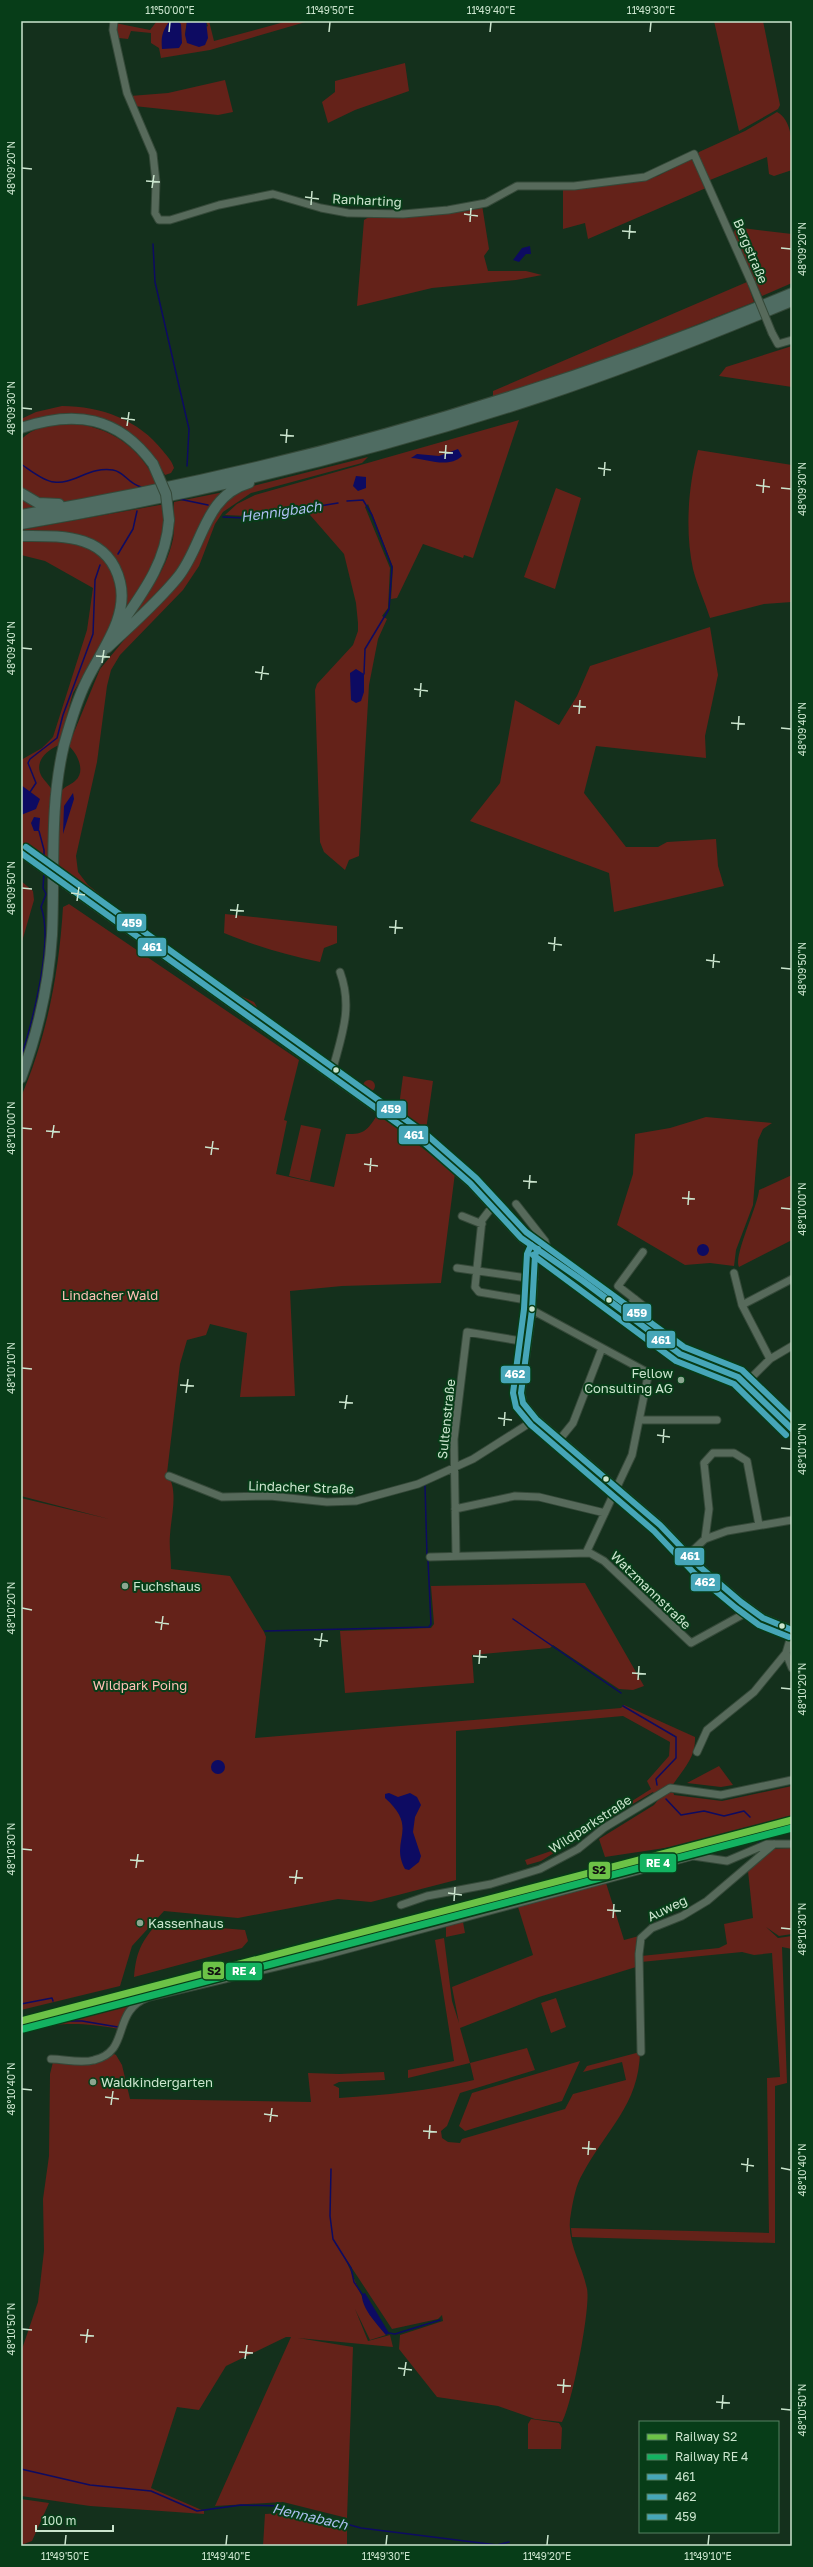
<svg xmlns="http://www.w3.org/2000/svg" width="813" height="2567" font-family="'Golos Text',sans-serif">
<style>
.green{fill:#642219}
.water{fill:#0d0b62}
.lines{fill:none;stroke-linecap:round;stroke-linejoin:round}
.stream{stroke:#0d0b62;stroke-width:1.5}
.minor-casing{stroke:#354939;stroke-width:9}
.highway-casing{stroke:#354939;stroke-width:12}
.minor{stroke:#576a5b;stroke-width:7}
.highway{stroke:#4f6c62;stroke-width:10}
.minor-bridge-casing{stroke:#354939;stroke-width:9;stroke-linecap:butt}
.highway-bridge-casing{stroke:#354939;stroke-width:12;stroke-linecap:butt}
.minor-bridge{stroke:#576a5b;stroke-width:7}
.highway-bridge{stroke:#4f6c62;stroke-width:10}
.bus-1-casing{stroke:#073d18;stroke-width:9}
.bus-2-casing{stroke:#073d18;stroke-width:9}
.bus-3-casing{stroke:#073d18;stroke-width:9}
.bus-1{stroke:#46a6b8;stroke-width:6}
.bus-2{stroke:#46a6b8;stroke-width:6}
.bus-3{stroke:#46a6b8;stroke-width:6}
.rail-1-casing{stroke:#073d18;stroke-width:10}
.rail-2-casing{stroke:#073d18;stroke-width:10}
.rail-1{stroke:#6cc247;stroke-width:7}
.rail-2{stroke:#13b361;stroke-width:7}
.ticks{fill:none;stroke:#cbe5ce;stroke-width:1.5}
.bus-dot{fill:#cbe5ce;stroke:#073d18;stroke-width:1.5}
.poi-dot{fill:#8ba690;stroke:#073d18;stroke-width:1.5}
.labels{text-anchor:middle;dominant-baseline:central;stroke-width:4;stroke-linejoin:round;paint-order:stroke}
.street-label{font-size:13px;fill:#cbe5ce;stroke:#073d18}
.park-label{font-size:13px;fill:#ffc0b6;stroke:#073d18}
.poi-label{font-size:13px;fill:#cbe5ce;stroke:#073d18;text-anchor:start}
.water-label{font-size:14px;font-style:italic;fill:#adbff1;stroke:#073d18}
.line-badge{stroke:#073d18;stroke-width:1.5}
.badge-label{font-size:11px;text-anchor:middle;font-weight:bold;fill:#fff}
.pale-badge-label{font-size:11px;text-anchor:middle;font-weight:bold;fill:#111}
.neatline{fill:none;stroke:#cbe5ce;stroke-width:1.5}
.ticks-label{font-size:10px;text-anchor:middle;fill:#cbe5ce}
</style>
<rect width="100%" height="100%" fill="#14301c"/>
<path class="green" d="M157,21H176L169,22L181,24L177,21H187L185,35L208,26L206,21H209L214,41L288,21H309L210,50L161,58L159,48L151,43V33L131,31L128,39L119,38L115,23L150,30Z
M714,21H763L780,105L778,109L739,131Z
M405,63L409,91L355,110L328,123L322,102L335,92V81Z
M225,80L233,112L218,115L134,106L130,96L168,93Z
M777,112C795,122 792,152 792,170L774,176L769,174L767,157L710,180V183L697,155L699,152L745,131Z
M688,160H695L706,188L588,239L585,223L563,229V187L645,179L658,176Z
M482,205L489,249L484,256L488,271H526L542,275L516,280L432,288L357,306L364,220L369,217Z
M742,228L792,234V283L762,296L733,235L735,230Z
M747,282L754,302L640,347L493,398V391Z
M792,346V387L719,376L726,367Z
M62,406C101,406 139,420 163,451C167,456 172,461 174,468L171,473L165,475L155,459L82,415L65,414L21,426V419L36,412Z
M519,420L473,558L464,555L463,558L423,544L397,598L391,599L393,567L368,504L365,507L390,568L388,608L382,616L387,619L378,639L369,685L359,856L349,860L345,870L324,852L320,842L315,690L317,684L353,645L358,631V623L356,603L344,554L304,508L247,516L225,515L237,504L255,495Z
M68,423C110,426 141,447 158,486L52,504L21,490V440C34,426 50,426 68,423Z
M698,450L792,465V602L764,604L710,618C705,602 697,585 693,569C685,531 688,487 698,450Z
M368,457L362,463L251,493L223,512L215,524L199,566L183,590L120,655L111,670L107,686L97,762L76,856L78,872L88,885C136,923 199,978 254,1002L257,1007L254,1015L57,872L60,793C64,786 69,786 75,781C86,772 78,755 70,747V742L100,669L134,628L179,582L205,530L228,499L253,486Z
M556,488L581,498L555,589L524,577Z
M229,491L175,577L125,626C144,599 166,572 173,539C175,527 173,514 174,502Z
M21,497L34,506V510L21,512Z
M165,504L162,550L124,615V594L101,548L21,533V530Z
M21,539L67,540L99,552L115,576L119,605L109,632L73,693L59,745C47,750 33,762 42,777C46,783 51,786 53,793L50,868L21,847V760L42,748L53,737L87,630L93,588L45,561L21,555Z
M710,627L718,675L705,736L706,758L596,746L584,793L626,847H658L667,842L716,839L718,866L724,886L614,912L609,873L470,821L500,783L515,700L559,725L577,696L590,666Z
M21,881L33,891L34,900L21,945Z
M69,904L299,1060L284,1120L287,1121L276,1174L334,1187L346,1134C365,1135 368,1129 378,1114L455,1173L441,1283L342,1286L290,1291L295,1396L240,1397L247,1333L210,1324L206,1335L187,1340L180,1364L167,1473C179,1491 171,1516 170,1535C169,1546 171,1558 171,1569L230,1576L264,1632L266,1637L255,1738L621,1708L624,1705L695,1737C696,1758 683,1769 672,1786L674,1795L722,1801L792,1786V1817L678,1846L605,1857L599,1839L654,1805L658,1800L653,1792L631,1805L629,1803L651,1789L647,1781L669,1756L670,1742L623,1716L456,1731V1880L371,1902L338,1899L238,1918L164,1911L132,1946L120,1986L21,2010V1498L109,1519L21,1496V1097C47,1036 59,973 63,907Z
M225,914L337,926V943L324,948L320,962C286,955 256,946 224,933Z
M403,1076L433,1081L426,1130L404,1114L399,1106Z
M363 1086a6 6 0 1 1 12 0a6 6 0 1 1-12 0Z
M706,1117L772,1123L763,1129L758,1140L753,1205L736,1250L734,1266L710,1263L685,1265L617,1225L633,1174L635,1134L670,1128Z
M301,1125L321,1129L310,1181L289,1176Z
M792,1175V1240L739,1267C733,1256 758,1206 759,1190Z
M585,1583L644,1686L633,1690L619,1689L553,1645L550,1648L472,1655L474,1683L345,1693L340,1631L431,1628L434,1624L431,1586Z
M719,1766L733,1785L721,1787L687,1783Z
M624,1805L626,1808L541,1861L527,1865L525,1860L551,1851L570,1836Z
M792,1848V1934L779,1936L766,1927L778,1938L792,1936V1949L782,1947L787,2083L775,2086V2243L572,2237L571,2228L769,2233L767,2078L780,2077L772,1953L754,1955L742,1952L641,1962V1956L719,1948L727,1944L724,1924L753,1918L748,1871L774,1849Z
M606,1883L624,1940L639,1936L635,1957L636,1967L539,1997L460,2028L470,2063L527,2048L535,2070L460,2093L447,2126L441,2131L442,2138L448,2142L460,2143L462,2139L565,2109L573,2094L626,2080L622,2062L583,2072L587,2066L640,2052C639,2105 606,2130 583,2173C576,2184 573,2201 571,2213C565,2241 582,2263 587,2289C591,2306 572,2406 562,2422L535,2419L498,2406L437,2397L399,2349L400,2335L443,2321L442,2315L438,2319L392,2329L344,2256L370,2315L386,2335L370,2340L355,2309L368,2341L390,2335L393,2347L298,2338L353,2347L347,2518L283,2502L215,2506L291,2337H286L226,2366L199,2410L177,2407L151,2488L204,2511V2514L90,2506L21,2496V2352L38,2302L44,2251L43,2199L49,2156L50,2074L53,2062L94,2063L114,2054L116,2055L122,2065L130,2099L311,2102L308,2073L339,2074L384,2072L385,2080L339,2082L333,2085L339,2088V2098C385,2095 429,2091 474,2080L470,2063L408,2078V2070L454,2061L435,1940L444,1938L452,2001L459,2023L452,1987L533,1955L518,1907Z
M463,1922L465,1933L446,1937V1926Z
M158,1923L245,1930L248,1941L242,1948L134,1977C136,1953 141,1941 158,1923Z
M141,1996L142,1998L129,2006L119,2029C80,2022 60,2022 21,2031V2027Z
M556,1998L566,2027L551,2033L541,2003Z
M580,2061L562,2101L465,2131L459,2126L472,2093Z
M531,2419L559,2423L562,2428L561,2449H528V2424Z
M21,2499L49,2503L32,2541L21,2545Z
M281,2513L347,2527V2546H263L265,2514Z"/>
<path class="water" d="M177,21L181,24L182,43L179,48L162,49C161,38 162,31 169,22Z
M187,21H206L208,38L205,45L199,47L187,43L185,35Z
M530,246L531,254H526L519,262L513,260L522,248Z
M458,449L462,456C448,469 428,459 411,458L417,454L439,456Z
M356,476L366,477V488L358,491L353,486Z
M356,669L364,674V692L361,701L356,703L351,700L350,673Z
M21,785L40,799L36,809L21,815Z
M73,793L74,799L63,834L64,806Z
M34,817L40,818L39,831H34L31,823Z
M697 1250a6 6 0 1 1 12 0a6 6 0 1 1-12 0Z
M211 1767a7 7 0 1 1 14 0a7 7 0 1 1-14 0Z
M389,1793L398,1797L410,1793L417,1797L421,1805L415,1817L413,1832L421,1856L419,1862L409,1870L405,1869C389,1840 420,1829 385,1798V1794Z
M365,2293L389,2333L386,2335C377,2324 361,2308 362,2294Z"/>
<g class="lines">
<path class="stream" d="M153,244L155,282L189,429L187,466
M21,464C30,470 43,481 54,482C73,485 90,466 113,470C125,472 127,483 141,487
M179,499L208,505
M347,501L363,500L372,515L392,567L389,609L365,649L364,674
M223,517L245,518L338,503
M118,554L133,529L137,511
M30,792L36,783L28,763L30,759L57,738L63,715L93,634L95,580L100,565
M39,831L44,850V866
M21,1058C32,1023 54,942 41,907L46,894L43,888L44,873
M425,1485L427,1556
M513,1619L621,1693
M265,1631L429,1627L431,1624L428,1560
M623,1706L676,1737V1758L656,1779L657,1785
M666,1799L681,1815L704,1811L724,1816L744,1811L750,1817
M757,1837L760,1844
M21,2004L52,1998L53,2001
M60,2018L61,2021H82L118,2027
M331,2169L330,2216L333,2239L351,2268L354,2282L362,2294
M389,2333L395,2334L440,2320
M21,2469L90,2485L151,2491L197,2511L241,2505L280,2506L361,2528L497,2545L509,2542"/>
<defs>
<path id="minor" d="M114,21L113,30L127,93L153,154L156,182L155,213L159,220H170L219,205L273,194L321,208L348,213L403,214L448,210L486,203L517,186H574L645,177L694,154L752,284
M772,333L778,344L792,340
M21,853L27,857
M71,889L422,1141L470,1183L521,1238L583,1281L680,1354L738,1377L792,1429
M331,1076C340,1039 354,1010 340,972
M516,1204L545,1241L550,1257
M492,1207L482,1220L475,1287L479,1292L532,1301
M462,1216L482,1224
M538,1249L535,1255L532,1310L521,1393L523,1403L536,1419L660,1525L700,1567L741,1602L763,1618L792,1630
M643,1252L618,1286L645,1307
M457,1268L534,1279
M734,1273L742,1305L770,1359
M742,1305L792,1279
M532,1310L645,1371L648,1376L632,1455L586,1553
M625,1312L635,1299
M746,1383L770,1359L792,1346
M641,1420H717
M560,1439L573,1423L602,1348
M169,1476L222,1497L270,1496L327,1502L356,1501L418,1484L473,1459L536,1419
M455,1509L515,1496L539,1497L605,1513
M705,1539L709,1509L704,1463L713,1453H734L747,1461L759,1525
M689,1554L705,1539L727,1531L792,1520
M456,1556L454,1439L467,1332L527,1342
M430,1557L590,1553L604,1561L691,1643L751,1610
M792,1633L786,1653L792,1668
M697,1752L707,1730L754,1692L786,1653
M401,1905L427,1896L491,1884L540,1869L578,1849L604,1828L670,1788L721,1795L792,1780
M641,2052L639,1954L641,1938L652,1928L682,1916L707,1901L774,1844
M51,2059C65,2059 80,2064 94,2060C132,2051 110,2011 149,1997L322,1956L693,1856L727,1861L767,1844H792"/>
<path id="highway" d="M21,428C75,410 118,416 153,464
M21,493L38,503L59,504
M21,515C287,470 543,397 792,293
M21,524C198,494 372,453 543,396C627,368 710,335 792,301
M21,536C61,536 108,533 120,582C129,618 100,652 86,682C76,702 70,724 64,745C49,807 55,872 52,935C49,984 38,1032 21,1078
M117,630C141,595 166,564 169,520
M107,648C131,625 157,603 178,577C203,546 204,496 249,483"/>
</defs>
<use href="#minor" class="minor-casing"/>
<use href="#highway" class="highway-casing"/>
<use href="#minor" class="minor"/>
<use href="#highway" class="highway"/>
<defs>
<path id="minor-bridge" d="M752,284L772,333
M27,857L71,889"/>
<path id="highway-bridge" d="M153,464L166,494L169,520"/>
</defs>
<use href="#minor-bridge" class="minor-bridge-casing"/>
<use href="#highway-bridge" class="highway-bridge-casing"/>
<use href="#minor-bridge" class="minor-bridge"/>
<use href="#highway-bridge" class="highway-bridge"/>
<defs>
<path id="bus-1" d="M21,853L422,1141L470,1183L521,1238L583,1281L680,1354L738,1377L792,1429
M538,1249L535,1255L532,1310L521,1393L523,1403L536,1419L660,1525L700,1567L741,1602L763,1618L792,1630"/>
<path id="bus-2" d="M531,1245L527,1254L524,1309L513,1393L516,1407L531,1425L654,1531L694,1573L736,1608L759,1625L789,1637
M533,1255L676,1361L734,1384L786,1435"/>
<path id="bus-3" d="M26,847L427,1135L476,1178L526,1232L684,1347L742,1370L792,1418"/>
</defs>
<use href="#bus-1" class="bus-1-casing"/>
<use href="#bus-2" class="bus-2-casing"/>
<use href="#bus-3" class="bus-3-casing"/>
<use href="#bus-1" class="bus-1"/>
<use href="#bus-2" class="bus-2"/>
<use href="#bus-3" class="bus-3"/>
<defs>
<path id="rail-1" d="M21,2021L792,1820"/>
<path id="rail-2" d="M23,2029L792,1828"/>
</defs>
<use href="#rail-1" class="rail-1-casing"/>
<use href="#rail-2" class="rail-2-casing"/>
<use href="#rail-1" class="rail-1"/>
<use href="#rail-2" class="rail-2"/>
</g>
<path class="ticks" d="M169,32L170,22M329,32L330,22M490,32L491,22M650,32L651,22M22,168L32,169M146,181L160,182M152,188L154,175M305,197L319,199M311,205L312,191M464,214L478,216M470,222L471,208M622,231L636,232M629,239L630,225M781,248L791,249M22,408L32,409M121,418L135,420M127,426L129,412M280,435L294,436M286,443L287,429M439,452L453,453M445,459L446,445M598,468L611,470M604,476L605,462M756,485L770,487M781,488L791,489M763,493L764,479M22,648L32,649M96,656L110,657M102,663L104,650M255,672L269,674M261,680L263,666M414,689L428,691M420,697L421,683M573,706L586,707M579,714L580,700M731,723L745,724M781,728L791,729M738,730L739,716M22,888L32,889M71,893L85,895M77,901L79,887M230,910L244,911M236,918L238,904M389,927L403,928M395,934L396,920M548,943L562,945M554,951L555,937M706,960L720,962M713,968L714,954M781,968L791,969M22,1128L32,1129M46,1131L60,1132M52,1138L54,1125M205,1147L219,1149M211,1155L213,1141M364,1164L378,1166M370,1172L371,1158M523,1181L537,1182M529,1189L530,1175M682,1198L695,1199M688,1205L689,1191M781,1208L791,1209M22,1368L32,1369M180,1385L194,1386M186,1393L188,1379M339,1402L353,1403M345,1409L347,1395M498,1418L512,1420M504,1426L505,1412M657,1435L670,1437M663,1443L664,1429M781,1448L791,1449M22,1608L32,1610M155,1622L169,1624M161,1630L163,1616M314,1639L328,1641M320,1647L322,1633M473,1656L487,1657M479,1664L480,1650M632,1673L646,1674M638,1680L639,1666M781,1688L791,1689M22,1849L32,1850M130,1860L144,1861M136,1868L138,1854M289,1877L303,1878M295,1884L297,1870M448,1893L462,1895M454,1901L455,1887M607,1910L621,1911M613,1918L614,1904M781,1928L791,1929M22,2089L32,2090M105,2097L119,2099M111,2105L113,2091M264,2114L278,2116M270,2122L272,2108M423,2131L437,2132M429,2139L430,2125M582,2148L596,2149M588,2155L589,2141M741,2164L754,2166M781,2168L791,2170M747,2172L748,2158M22,2329L32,2330M80,2335L94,2336M86,2343L88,2329M239,2352L253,2353M245,2359L247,2345M398,2368L412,2370M404,2376L406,2362M557,2385L571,2386M563,2393L564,2379M716,2402L730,2403M722,2409L723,2395M781,2409L791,2410M65,2545L66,2535M226,2545L227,2535M386,2545L387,2535M547,2545L548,2535M708,2545L709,2535"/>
<g class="bus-dot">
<circle cx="336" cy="1070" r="3.5"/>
<circle cx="609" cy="1300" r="3.5"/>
<circle cx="532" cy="1309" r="3.5"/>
<circle cx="606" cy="1479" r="3.5"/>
<circle cx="782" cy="1626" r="3.5"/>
</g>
<g class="poi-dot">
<circle cx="681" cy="1380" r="4"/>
<circle cx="125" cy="1586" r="4"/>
<circle cx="140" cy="1923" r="4"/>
<circle cx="93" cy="2082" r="4"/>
</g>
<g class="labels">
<g class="street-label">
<text transform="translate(367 200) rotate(3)">Ranharting</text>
<text transform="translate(751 251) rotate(67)">Bergstraße</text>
<text transform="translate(446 1419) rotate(-84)">Sultenstraße</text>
<text transform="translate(301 1487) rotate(2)">Lindacher Straße</text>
<text transform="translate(651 1590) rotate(44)">Watzmannstraße</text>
<text transform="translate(590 1824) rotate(-33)">Wildparkstraße</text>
<text transform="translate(667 1908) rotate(-26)">Auweg</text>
</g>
<g class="park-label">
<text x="110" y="1295">Lindacher Wald</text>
<text x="140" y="1685">Wildpark Poing</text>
</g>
<g class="poi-label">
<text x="673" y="1373" text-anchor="end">Fellow<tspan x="673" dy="15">Consulting AG</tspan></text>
<text x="133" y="1586">Fuchshaus</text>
<text x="148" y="1923">Kassenhaus</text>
<text x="101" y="2082">Waldkindergarten</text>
</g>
<g class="water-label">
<text transform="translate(281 511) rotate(-8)">Hennigbach</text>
<text transform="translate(310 2516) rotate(13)">Hennabach</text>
</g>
</g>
<g class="line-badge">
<rect x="116" y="913" width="31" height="19" rx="4" fill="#46a6b8"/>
<rect x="137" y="937" width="30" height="20" rx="4" fill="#46a6b8"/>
<rect x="376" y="1100" width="31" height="19" rx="4" fill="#46a6b8"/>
<rect x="398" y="1125" width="31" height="20" rx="4" fill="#46a6b8"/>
<rect x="622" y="1303" width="30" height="19" rx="4" fill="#46a6b8"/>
<rect x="646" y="1330" width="30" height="19" rx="4" fill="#46a6b8"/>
<rect x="500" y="1365" width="31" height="19" rx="4" fill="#46a6b8"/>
<rect x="674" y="1547" width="31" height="19" rx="4" fill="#46a6b8"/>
<rect x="690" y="1573" width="31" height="19" rx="4" fill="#46a6b8"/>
<rect x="639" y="1853" width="38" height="20" rx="4" fill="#13b361"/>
<rect x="588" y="1861" width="23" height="19" rx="4" fill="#6cc247"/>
<rect x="202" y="1961" width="23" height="19" rx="4" fill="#6cc247"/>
<rect x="225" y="1962" width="38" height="19" rx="4" fill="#13b361"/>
</g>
<g class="badge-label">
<text x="132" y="927">459</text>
<text x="152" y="951">461</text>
<text x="391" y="1113">459</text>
<text x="414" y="1139">461</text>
<text x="637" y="1317">459</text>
<text x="661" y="1344">461</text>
<text x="515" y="1378">462</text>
<text x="690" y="1560">461</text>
<text x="705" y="1586">462</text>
<text x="658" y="1867">RE 4</text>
<text x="244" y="1975">RE 4</text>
</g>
<g class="pale-badge-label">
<text x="599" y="1874">S2</text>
<text x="214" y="1975">S2</text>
</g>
<rect width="813" height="2567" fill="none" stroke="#073d18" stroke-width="44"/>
<rect x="639" y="2421" width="140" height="112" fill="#073d18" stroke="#558061"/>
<rect x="647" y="2434" width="20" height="6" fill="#6cc247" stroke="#558061"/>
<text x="675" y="2441" font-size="12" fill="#cbe5ce">Railway S2</text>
<rect x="647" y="2454" width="20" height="6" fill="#13b361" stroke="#558061"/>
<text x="675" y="2461" font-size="12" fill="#cbe5ce">Railway RE 4</text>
<rect x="647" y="2474" width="20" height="6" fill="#46a6b8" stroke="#558061"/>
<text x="675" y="2481" font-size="12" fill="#cbe5ce">461</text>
<rect x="647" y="2494" width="20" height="6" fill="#46a6b8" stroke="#558061"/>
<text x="675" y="2501" font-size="12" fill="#cbe5ce">462</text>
<rect x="647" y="2514" width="20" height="6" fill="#46a6b8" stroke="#558061"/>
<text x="675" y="2521" font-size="12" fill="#cbe5ce">459</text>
<path d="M36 2525v6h77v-6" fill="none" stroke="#cbe5ce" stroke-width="2"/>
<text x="42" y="2525" font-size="12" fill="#cbe5ce" stroke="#073d18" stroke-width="3" paint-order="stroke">100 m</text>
<rect x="22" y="22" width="769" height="2523" class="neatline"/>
<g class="ticks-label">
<text x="170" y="14">11°50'00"E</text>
<text x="330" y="14">11°49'50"E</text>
<text x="491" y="14">11°49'40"E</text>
<text x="651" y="14">11°49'30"E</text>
<text transform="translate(11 168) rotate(-90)" y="4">48°09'20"N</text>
<text transform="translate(802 249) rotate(-90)" y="4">48°09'20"N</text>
<text transform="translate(11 408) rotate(-90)" y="4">48°09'30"N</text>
<text transform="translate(802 489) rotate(-90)" y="4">48°09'30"N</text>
<text transform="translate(11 648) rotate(-90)" y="4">48°09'40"N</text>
<text transform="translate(802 729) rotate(-90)" y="4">48°09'40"N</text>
<text transform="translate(11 888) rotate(-90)" y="4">48°09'50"N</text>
<text transform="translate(802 969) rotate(-90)" y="4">48°09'50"N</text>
<text transform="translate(11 1128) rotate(-90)" y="4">48°10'00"N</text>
<text transform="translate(802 1209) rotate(-90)" y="4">48°10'00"N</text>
<text transform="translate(11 1368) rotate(-90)" y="4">48°10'10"N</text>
<text transform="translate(802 1449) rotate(-90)" y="4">48°10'10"N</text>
<text transform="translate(11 1608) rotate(-90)" y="4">48°10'20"N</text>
<text transform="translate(802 1689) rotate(-90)" y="4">48°10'20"N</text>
<text transform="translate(11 1849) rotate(-90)" y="4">48°10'30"N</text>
<text transform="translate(802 1929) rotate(-90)" y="4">48°10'30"N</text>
<text transform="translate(11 2089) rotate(-90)" y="4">48°10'40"N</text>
<text transform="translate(802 2170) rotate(-90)" y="4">48°10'40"N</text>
<text transform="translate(11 2329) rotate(-90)" y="4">48°10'50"N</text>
<text transform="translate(802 2410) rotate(-90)" y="4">48°10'50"N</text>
<text x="65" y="2560">11°49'50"E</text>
<text x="226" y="2560">11°49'40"E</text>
<text x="386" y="2560">11°49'30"E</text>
<text x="547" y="2560">11°49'20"E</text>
<text x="708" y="2560">11°49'10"E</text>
</g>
</svg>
